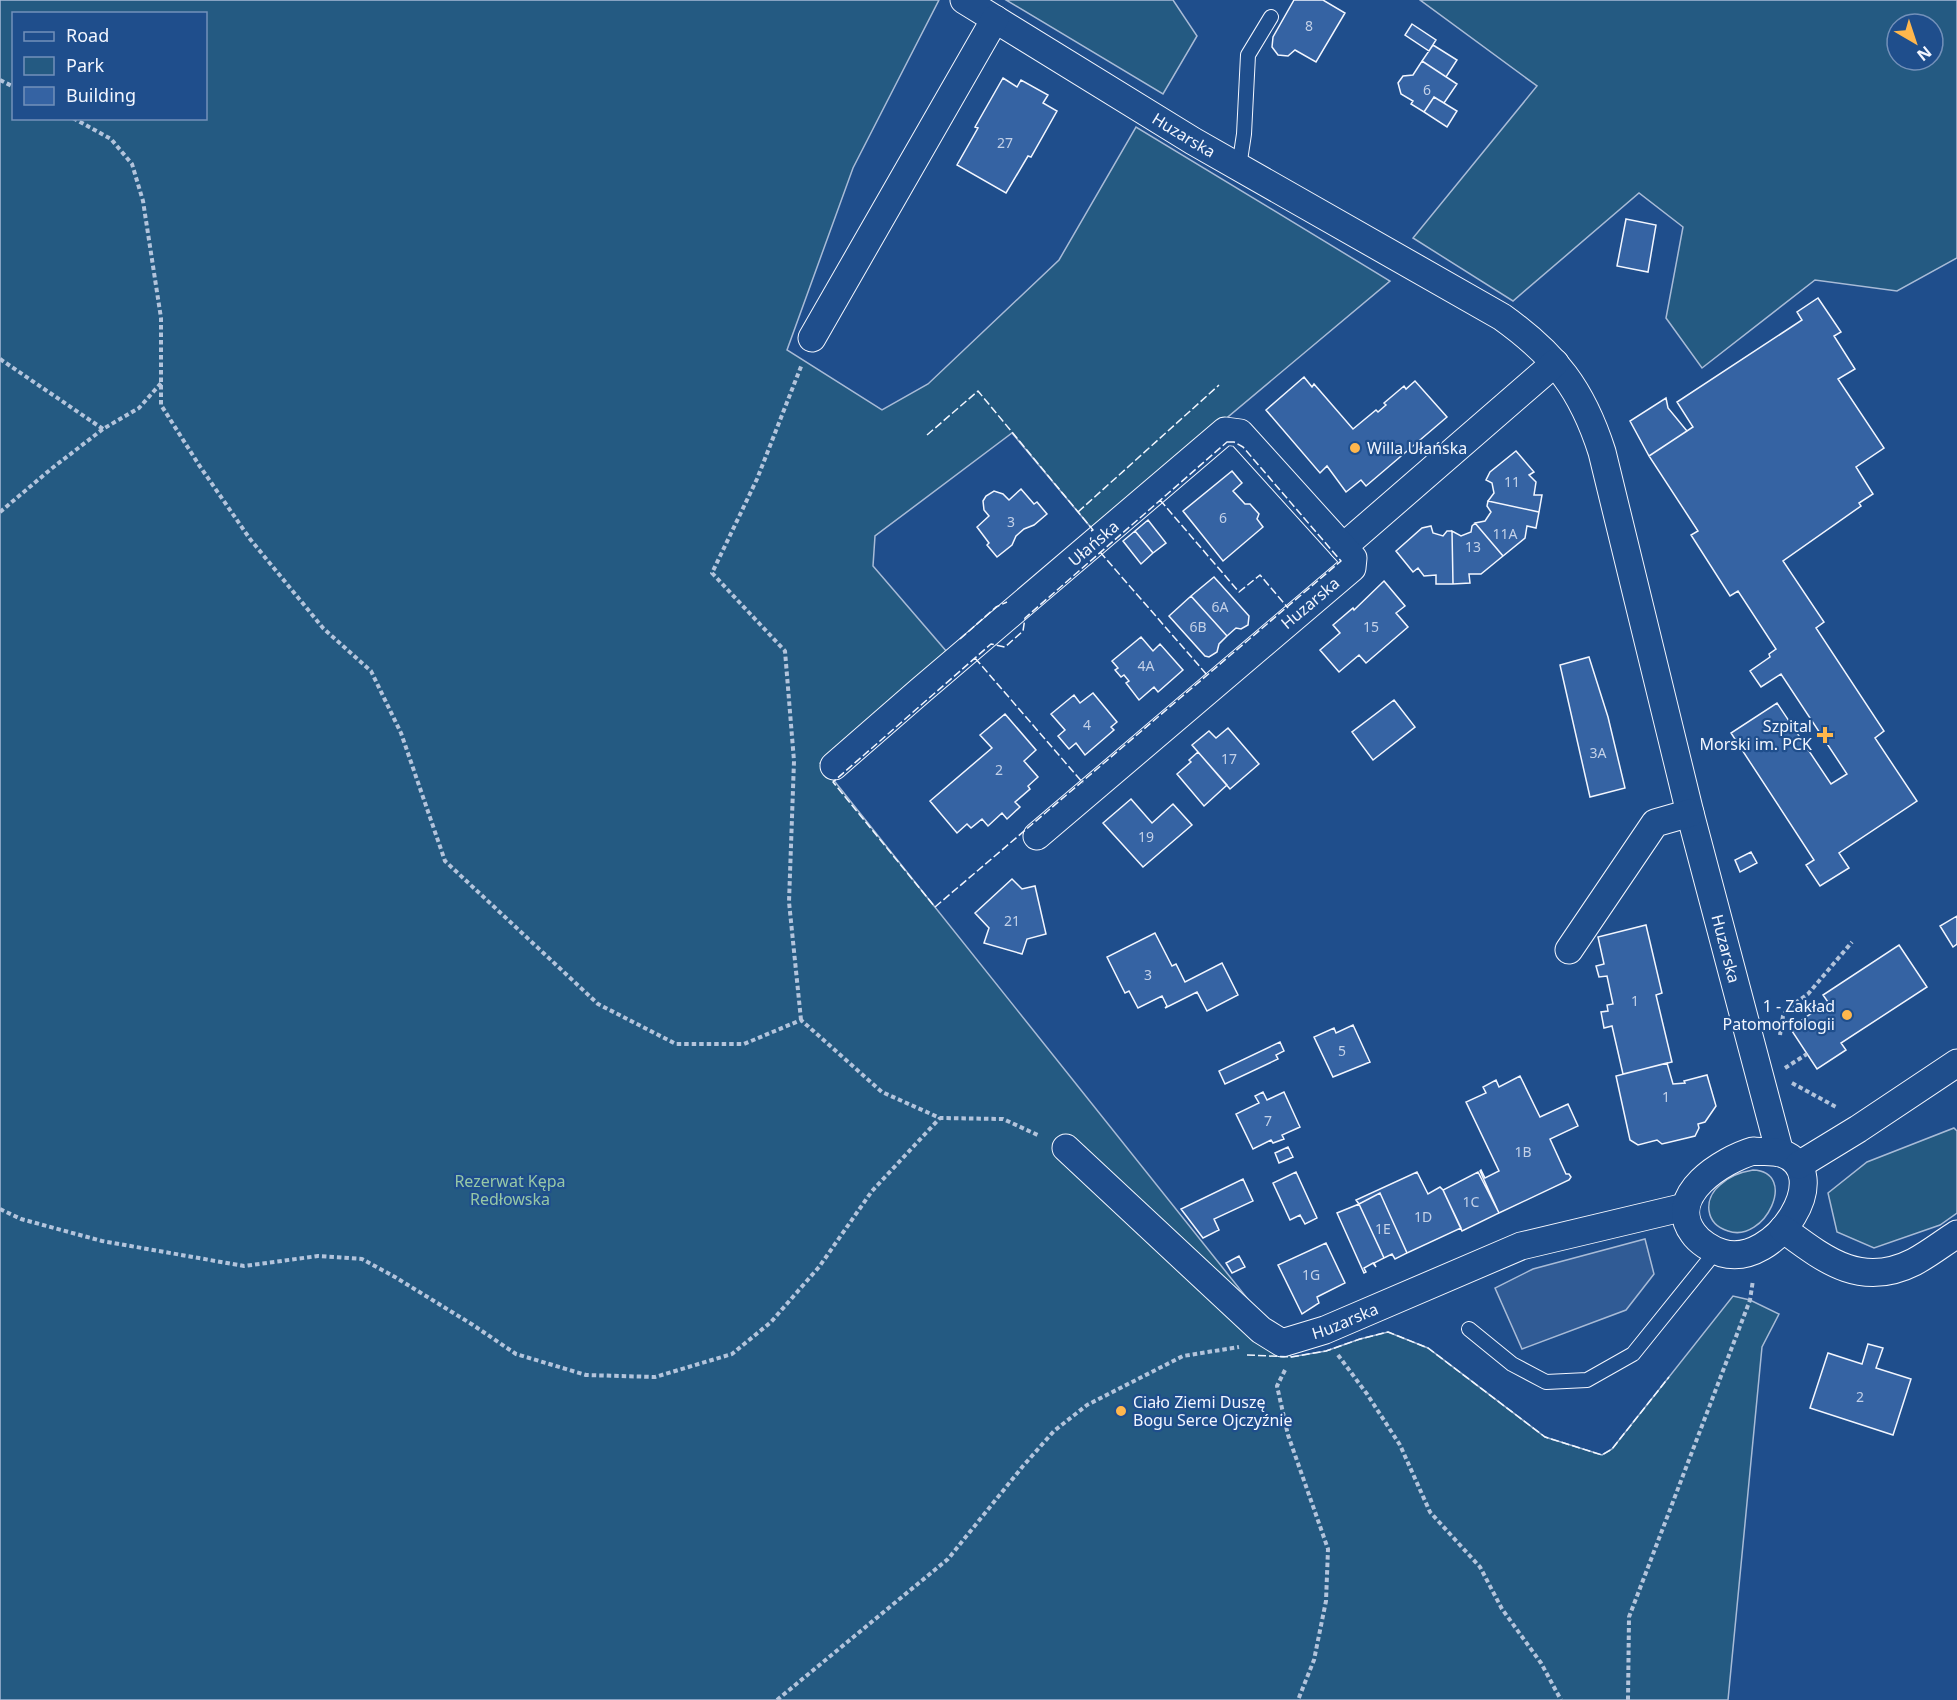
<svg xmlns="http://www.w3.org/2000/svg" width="1957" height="1700" font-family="'Noto Sans',sans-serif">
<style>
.green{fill:#245a82;stroke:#a8bbd7;stroke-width:1.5;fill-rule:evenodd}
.parking{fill:#305b95;stroke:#a8bbd7;stroke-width:1.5}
.building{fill:#3563a3;stroke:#f2f6ff;stroke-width:1.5}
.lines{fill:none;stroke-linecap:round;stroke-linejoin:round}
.service-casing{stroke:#f2f6ff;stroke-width:16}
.minor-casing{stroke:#f2f6ff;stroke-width:29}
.path{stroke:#b3c4dc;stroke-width:4;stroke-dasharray:4.5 3;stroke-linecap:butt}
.service{stroke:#1f4e8c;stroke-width:14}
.minor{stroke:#1f4e8c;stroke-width:27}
.fence{stroke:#f2f6ff;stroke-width:1.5;stroke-dasharray:8 3;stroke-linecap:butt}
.poi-dot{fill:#ffb74d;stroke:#1f4e8c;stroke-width:2}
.labels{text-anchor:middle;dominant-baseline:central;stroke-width:4.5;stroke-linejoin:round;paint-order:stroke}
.number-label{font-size:14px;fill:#c3d1e8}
.street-label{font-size:16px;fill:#f2f6ff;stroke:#1f4e8c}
.poi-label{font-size:16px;fill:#f2f6ff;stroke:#1f4e8c;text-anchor:start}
.park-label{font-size:16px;fill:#97c8a6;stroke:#1f4e8c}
</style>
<rect width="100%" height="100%" fill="#1f4e8c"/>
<path class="green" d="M0,0H939L853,168L787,350L882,410L928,384L1059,260L1136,127L1390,281L1093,530L1012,433L875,536L873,566L947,652L820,763L1270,1327L1291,1357L1326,1351L1360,1339L1388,1332L1428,1348L1545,1437L1602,1455L1612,1449L1733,1296L1750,1300L1779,1314L1762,1347L1728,1700H0ZM14,14H206V118H14Z
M1006,0H1173L1197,36L1163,94Z
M1420,0H1957V258L1897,291L1815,280L1702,368L1666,318L1683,227L1639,193L1513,301L1413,238L1537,86ZM1897,24H1933V60H1897Z
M1954,1128L1957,1131V1213L1940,1225L1874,1248L1837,1232L1828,1193L1867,1162Z
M1753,1170C1799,1172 1765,1244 1728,1231C1705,1224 1703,1199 1720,1185C1729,1176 1741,1172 1753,1170Z"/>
<path class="parking" d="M1645,1239L1654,1274L1626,1310L1522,1349L1495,1288L1533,1269Z"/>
<path class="building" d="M1294,0H1323L1345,13L1316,62L1295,50L1288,56L1278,55L1272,47L1273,37Z
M1412,24L1436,40L1429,51L1405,35Z
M1433,45L1457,60L1446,77L1422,61Z
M1422,61L1457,84L1444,103L1434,97L1424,112L1411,104L1413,101L1401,94L1398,83L1403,76L1413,75Z
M1003,78L1017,87L1021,80L1048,95L1043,103L1057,111L1031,157L1028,156L1006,193L957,165L978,128L975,127Z
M1434,97L1457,111L1447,127L1424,112Z
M1626,219L1656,225L1648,272L1617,266Z
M1818,298L1841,332L1834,336L1855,369L1838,379L1884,448L1856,467L1873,494L1859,503L1861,506L1783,561L1824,622L1816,628L1884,731L1875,738L1917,801L1839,853L1849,868L1820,886L1806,865L1814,860L1731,733L1777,703L1831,784L1847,774L1781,674L1761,687L1750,671L1770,657L1769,654L1776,649L1738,591L1730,596L1691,535L1698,531L1649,456L1693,427L1677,402L1802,320L1797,312Z
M1304,377L1312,387L1314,384L1353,429L1376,410L1378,412L1386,405L1384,403L1404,386L1406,389L1415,381L1447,417L1366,486L1361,480L1346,492L1327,466L1320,473L1266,410Z
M1666,398L1668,408L1687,431L1649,456L1630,421Z
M1516,451L1534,472L1529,475L1536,482L1534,495H1542L1539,512L1488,501L1494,493L1492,483L1486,480L1490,472Z
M1232,471L1242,483L1233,491L1245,504H1250L1259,514L1257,519L1263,527L1223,561L1183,511Z
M1021,489L1034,504L1037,502L1047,514L1034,525L1024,529L1016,536L1012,545L997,557L987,545L989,543L977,527L989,516L984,510L983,501L986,496L994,491L1003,494L1009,500Z
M1488,501L1539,512L1536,528L1527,526L1525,538L1503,556L1475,523L1485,521L1491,512L1487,506Z
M1148,520L1166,543L1153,553L1135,531Z
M1475,523L1503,556L1481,574H1469L1470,583L1453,584L1452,531L1461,536L1471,532L1472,526Z
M1431,526L1433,533L1443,536L1447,531H1452L1453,584H1436V575L1424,576L1418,568L1413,572L1396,551L1422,528Z
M1135,531L1153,553L1141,564L1123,541Z
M1214,577L1249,616L1248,625L1241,629L1236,628L1227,636L1191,596Z
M1384,581L1405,606L1396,613L1408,627L1366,663L1359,655L1339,672L1320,650L1340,633L1333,625L1353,608L1354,610Z
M1191,596L1227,636L1219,644L1217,652L1209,657L1205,656L1169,616Z
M1141,637L1153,651L1160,644L1183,670L1158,692L1154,687L1139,700L1126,683L1129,681L1124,675L1121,677L1115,670L1118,668L1112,661Z
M1589,657L1608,717L1625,788L1590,797L1560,665Z
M1093,693L1117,722L1111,727L1114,730L1085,755L1076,743L1069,749L1058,736L1065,730L1051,714L1074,695L1080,703Z
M1394,700L1415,727L1373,760L1352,732Z
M1005,714L1036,750L1024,761L1038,777L1028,786L1030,789L1015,802L1020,807L1007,819L1002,813L988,826L982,819L971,828L967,824L957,833L930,801L992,748L980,735Z
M1228,728L1259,764L1230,789L1192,745L1209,731L1216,738Z
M1198,752L1227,785L1204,806L1177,774L1191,762L1189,760Z
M1131,799L1152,823L1173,804L1192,825L1143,867L1103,823Z
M1751,852L1757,863L1740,872L1735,860Z
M1012,879L1022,889L1035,886L1046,934L1027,939L1022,954L984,943L989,928L975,913Z
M1957,916V944L1953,947L1940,926Z
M1646,925L1662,993L1656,995L1672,1062L1623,1074L1612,1026L1604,1028L1601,1012L1608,1011L1607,1005L1613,1004L1607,976L1599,977L1596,966L1604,964L1598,937Z
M1155,933L1172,966L1176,964L1185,982L1222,963L1238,995L1207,1011L1197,992L1165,1008L1167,1006L1162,996L1138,1008L1129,991L1125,993L1107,957Z
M1899,945L1927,987L1841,1043L1846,1050L1817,1069L1790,1028L1828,1002L1823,995Z
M1353,1025L1370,1062L1333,1077L1314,1037L1334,1028L1336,1033Z
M1280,1042L1284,1051L1276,1055L1278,1059L1225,1084L1219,1071Z
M1667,1063L1673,1084L1685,1083L1684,1081L1707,1075L1716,1106L1705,1122L1698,1124L1699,1128L1695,1136L1662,1144L1657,1140L1638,1145L1630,1140L1616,1076Z
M1520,1076L1540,1117L1568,1104L1578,1126L1550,1139L1566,1174H1569L1571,1177L1569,1180L1499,1213L1480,1171L1481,1170L1485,1178L1499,1171L1466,1102L1486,1093L1483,1087L1496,1080L1499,1087Z
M1263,1092L1267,1100L1284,1092L1300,1127L1282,1135L1284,1139L1273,1143L1271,1140L1253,1149L1236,1114L1259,1103L1255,1096Z
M1288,1147L1293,1157L1279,1163L1275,1153Z
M1296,1172L1317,1218L1305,1224L1300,1215L1290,1220L1273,1183Z
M1417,1172L1428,1194L1440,1187L1443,1190L1461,1228L1407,1253L1380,1193L1359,1204L1356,1200Z
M1478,1172L1499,1213L1462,1231L1443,1190Z
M1243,1179L1253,1201L1214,1219L1219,1230L1203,1238L1181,1209Z
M1380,1193L1407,1253L1395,1259L1392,1254L1384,1258L1359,1204Z
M1359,1204L1384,1258L1374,1263L1376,1267L1373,1263L1364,1268L1366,1272L1364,1273L1337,1213Z
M1326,1243L1345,1283L1317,1297L1319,1303L1302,1314L1278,1265Z
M1239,1256L1245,1267L1232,1273L1226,1263Z
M1868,1344L1883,1348L1876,1368L1911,1379L1893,1435L1810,1408L1828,1353L1862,1364Z"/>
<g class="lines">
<defs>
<path id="service" d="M1239,167L1244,134L1248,55L1271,17
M1469,1329L1512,1364L1546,1382L1587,1380L1633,1354L1716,1251"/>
<g id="minor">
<path id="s1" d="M964,0L1193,141L1502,317C1555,355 1582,389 1602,452L1690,813L1780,1153"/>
<path d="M812,338L995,19"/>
<path d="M1343,547L1555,363"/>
<path id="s2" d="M834,766L920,691L1225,431L1240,433L1353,558L1352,568L1037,836"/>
<path d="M1569,950L1655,823L1690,813"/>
<path id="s3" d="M1066,1148L1261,1330L1282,1343L1325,1330L1521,1246L1685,1207"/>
<path d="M1753,1151C1762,1152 1773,1151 1781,1153C1837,1171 1776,1269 1722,1253C1712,1250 1699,1242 1693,1233C1665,1195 1723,1160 1753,1151Z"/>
<path d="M1799,1165L1858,1129L1957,1063"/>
<path d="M1783,1229C1825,1260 1861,1289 1914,1262C1929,1254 1943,1243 1957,1234"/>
</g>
</defs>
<use href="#service" class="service-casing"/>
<use href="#minor" class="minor-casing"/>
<path class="path" d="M0,80L14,87
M73,118L111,139L132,164L143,201L161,318V405L199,465L250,539L323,628L371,671L401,733L445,861L598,1004L676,1044H744L801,1020L882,1092L940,1118L1003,1119L1040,1136
M0,359L103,429
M0,512L51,469L103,429L139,408L162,382
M801,1020L789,902L794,761L785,651L712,573L757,479L802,364
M1780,1035L1783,1016L1788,1008L1808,994L1852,942
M1785,1068L1807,1054
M1792,1083L1838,1108
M0,1209L21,1219L102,1241L244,1266L318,1256L362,1259L395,1277L473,1325L516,1354L586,1375L655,1377L732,1354L771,1322L819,1267L872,1191L940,1118
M1338,1355L1367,1394L1400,1445L1430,1512L1480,1567L1502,1609L1541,1663L1561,1700
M1285,1370L1277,1386L1288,1435L1328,1549L1326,1601L1314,1660L1298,1700
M777,1700L948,1559L1023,1466L1054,1431L1087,1405L1183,1356L1239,1347
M1628,1700L1629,1617L1750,1300L1753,1280"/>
<use href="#service" class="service"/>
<use href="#minor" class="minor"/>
<path class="fence" d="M927,435L978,391L1093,530L1091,531
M1227,442H1234L1243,447L1341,561L935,907L833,782L991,644L1005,647L1023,631L1025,618Z
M1160,500L1239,592L1260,575L1288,608
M1078,512L1219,385
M1100,552L1208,676
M960,639L996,607L1007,602
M975,658L1083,783
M1247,1355L1291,1357L1326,1351L1360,1339L1388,1332L1428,1348L1545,1437L1602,1455L1612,1449L1669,1377"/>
</g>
<g class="poi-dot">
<circle cx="1355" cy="448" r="6"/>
<path d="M1822 726h6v6h6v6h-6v6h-6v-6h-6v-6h6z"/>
<circle cx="1847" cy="1015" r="6"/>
<circle cx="1121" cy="1411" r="6"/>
</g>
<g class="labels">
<g class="number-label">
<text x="1309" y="25">8</text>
<text x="1427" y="89">6</text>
<text x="1005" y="142">27</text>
<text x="1512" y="481">11</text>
<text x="1223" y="517">6</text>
<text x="1011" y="521">3</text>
<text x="1505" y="533">11A</text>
<text x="1473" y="546">13</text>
<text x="1220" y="606">6A</text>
<text x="1198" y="626">6B</text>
<text x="1371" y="626">15</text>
<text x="1146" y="665">4A</text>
<text x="1087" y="724">4</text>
<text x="1598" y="752">3A</text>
<text x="1229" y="758">17</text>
<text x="999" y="769">2</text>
<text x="1146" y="836">19</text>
<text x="1012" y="920">21</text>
<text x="1148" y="974">3</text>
<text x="1635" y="1000">1</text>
<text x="1342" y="1050">5</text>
<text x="1666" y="1096">1</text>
<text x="1268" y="1120">7</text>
<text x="1523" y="1151">1B</text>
<text x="1471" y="1201">1C</text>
<text x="1423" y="1216">1D</text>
<text x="1383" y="1228">1E</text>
<text x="1311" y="1274">1G</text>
<text x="1860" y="1396">2</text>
</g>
<g class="street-label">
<text stroke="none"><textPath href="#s1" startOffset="258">Huzarska</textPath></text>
<text stroke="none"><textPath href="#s2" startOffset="342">Ułańska</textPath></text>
<text transform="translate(1310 603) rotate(-40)">Huzarska</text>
<text stroke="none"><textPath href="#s1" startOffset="1308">Huzarska</textPath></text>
<text stroke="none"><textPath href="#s3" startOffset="358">Huzarska</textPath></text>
</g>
<g class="poi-label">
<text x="1367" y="448">Willa Ułańska</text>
<text x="1812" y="726" text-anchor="end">Szpital<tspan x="1812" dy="18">Morski im. PCK</tspan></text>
<text x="1835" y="1006" text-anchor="end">1 - Zakład<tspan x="1835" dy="18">Patomorfologii</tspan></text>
<text x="1133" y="1402">Ciało Ziemi Duszę<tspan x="1133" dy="18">Bogu Serce Ojczyźnie</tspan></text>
</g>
<g class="park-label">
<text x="510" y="1181">Rezerwat Kępa<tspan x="510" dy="18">Redłowska</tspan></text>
</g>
</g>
<rect x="12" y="12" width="195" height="108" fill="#1f4e8c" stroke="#7391ba" stroke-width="1.5"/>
<rect x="24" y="32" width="30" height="9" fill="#1f4e8c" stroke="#7391ba" stroke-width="1.5"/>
<text x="66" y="42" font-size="18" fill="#f2f6ff">Road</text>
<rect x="24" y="57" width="30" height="18" fill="#245a82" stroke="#7391ba" stroke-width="1.5"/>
<text x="66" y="72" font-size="18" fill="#f2f6ff">Park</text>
<rect x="24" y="87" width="30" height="18" fill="#3563a3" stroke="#7391ba" stroke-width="1.5"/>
<text x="66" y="102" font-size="18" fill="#f2f6ff">Building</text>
<g transform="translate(1915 42) rotate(141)"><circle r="28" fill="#1f4e8c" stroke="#7391ba" stroke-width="1.5"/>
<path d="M0-4.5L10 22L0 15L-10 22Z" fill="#ffb74d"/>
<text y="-9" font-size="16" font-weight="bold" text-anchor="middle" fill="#f2f6ff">N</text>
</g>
</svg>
